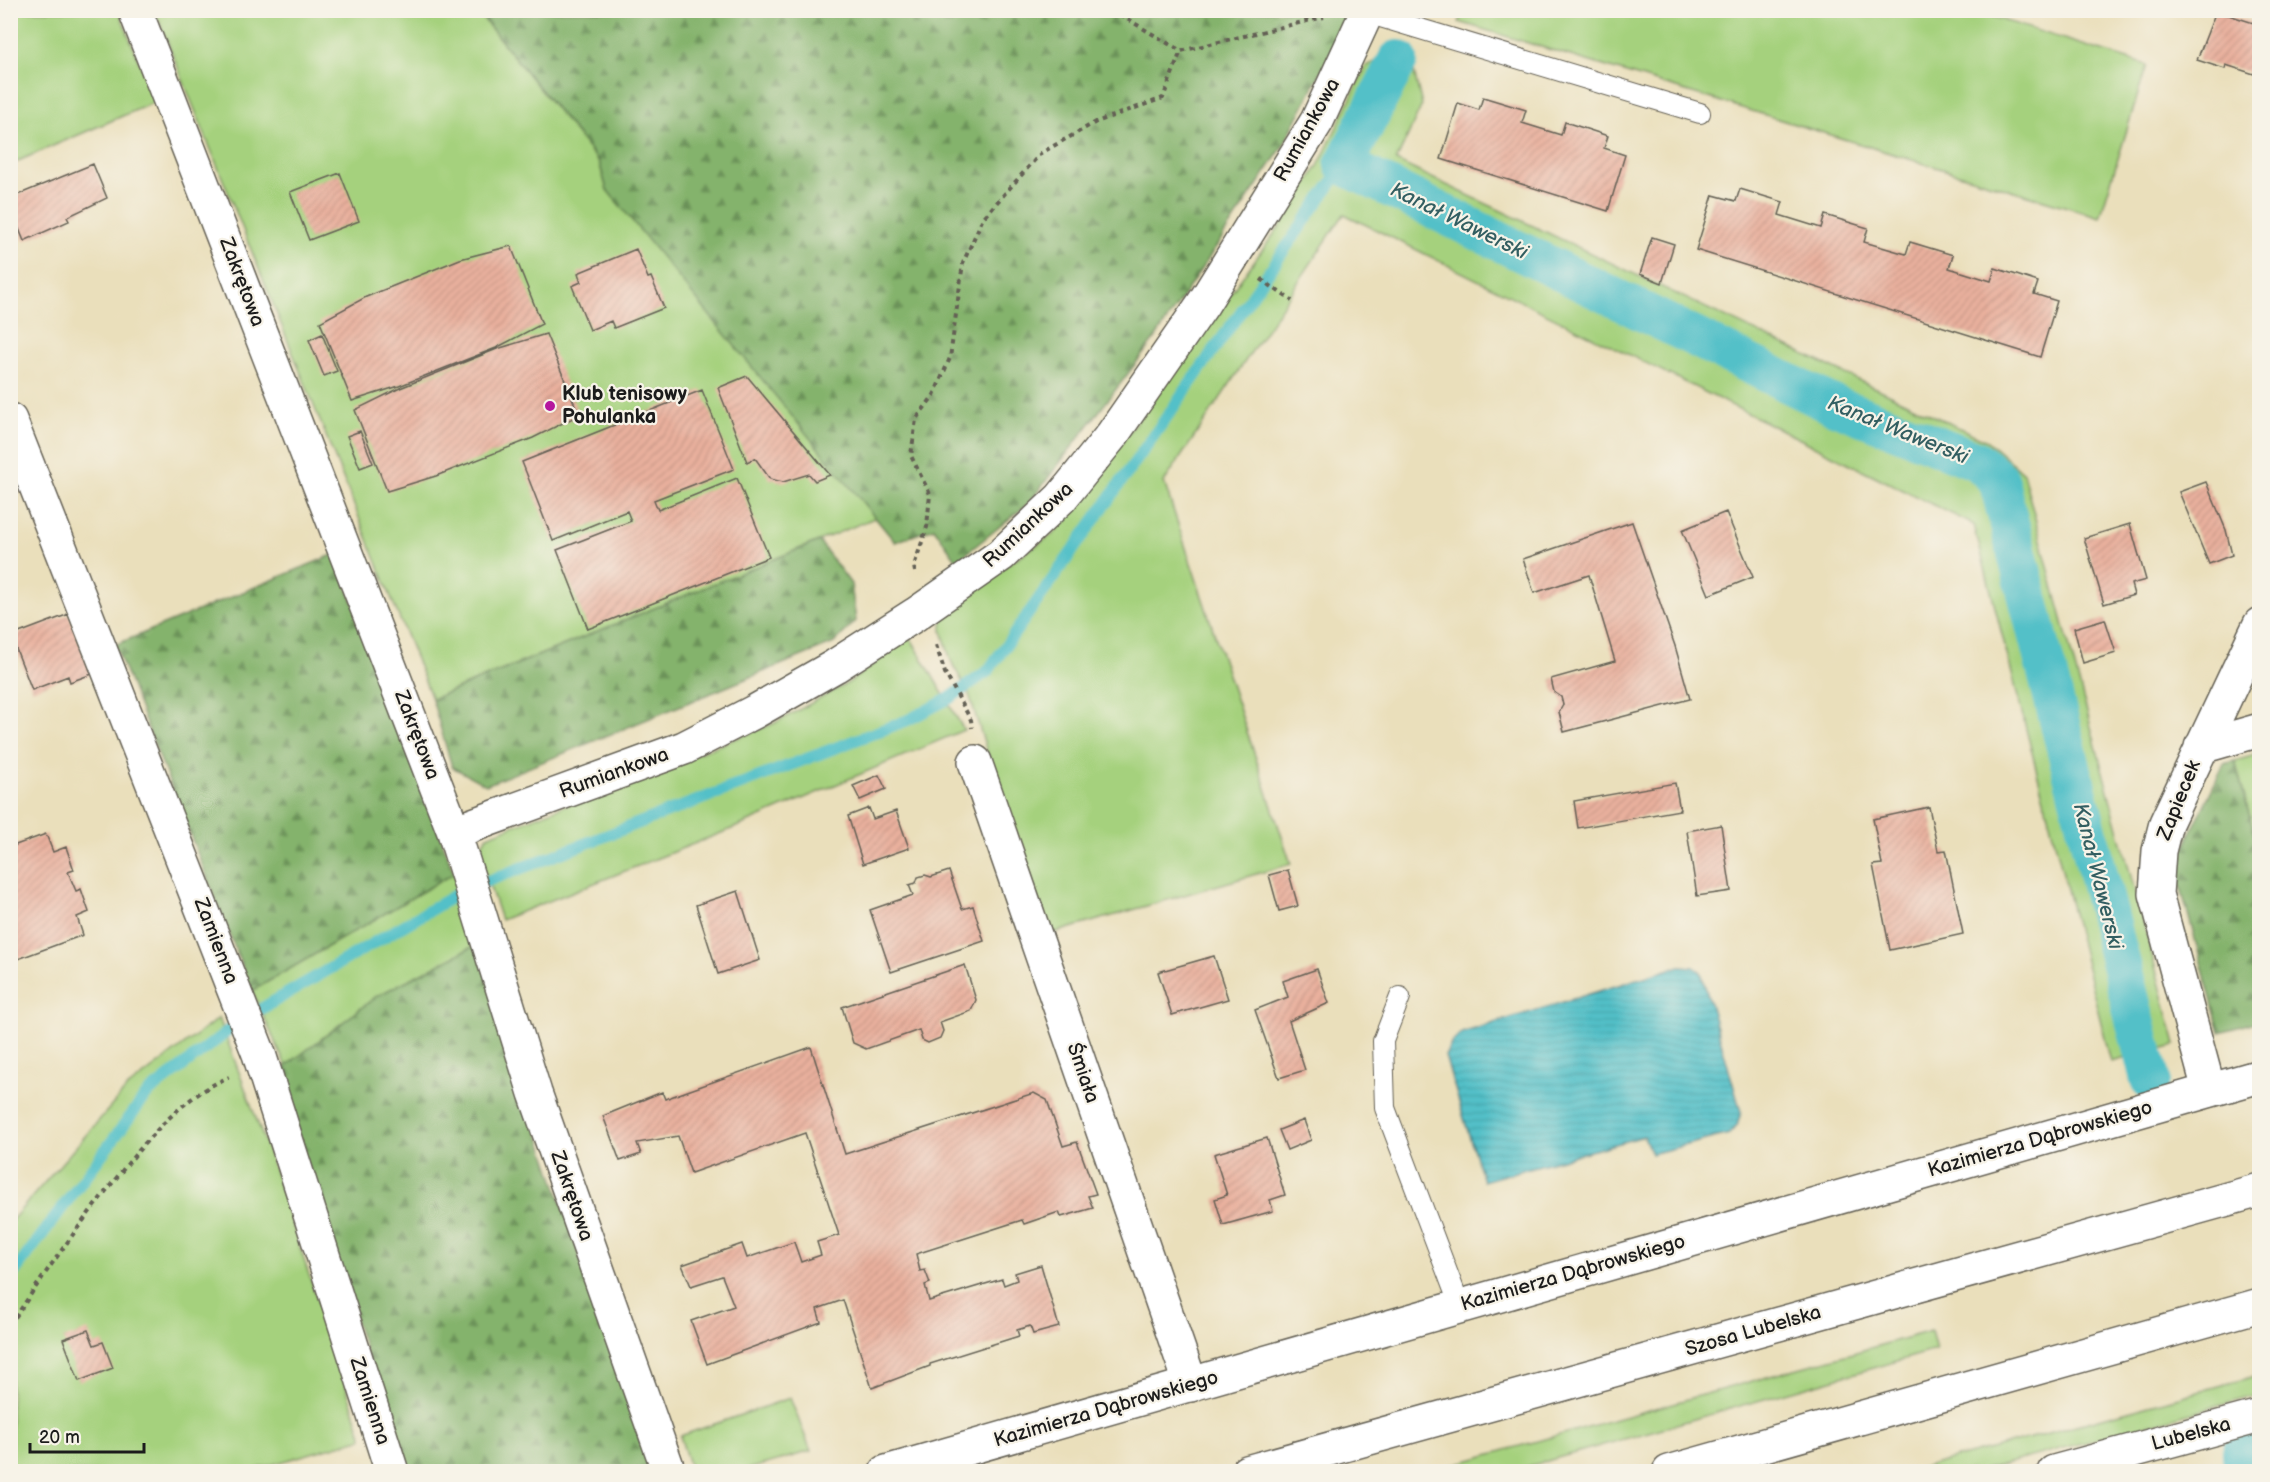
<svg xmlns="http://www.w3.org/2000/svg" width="2270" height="1482" font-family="'Balsamiq Sans',sans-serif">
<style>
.green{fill:#a5d17d;stroke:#60764c;stroke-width:1.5}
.forest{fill:url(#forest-firs);stroke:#506844;stroke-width:1.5}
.water{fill:url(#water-rules);stroke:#376e72;stroke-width:1.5}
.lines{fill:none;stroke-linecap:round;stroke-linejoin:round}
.stream{stroke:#52c0c8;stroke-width:12}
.canal{stroke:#52c0c8;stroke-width:40}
.building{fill:url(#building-hatch)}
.service-casing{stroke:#646054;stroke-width:22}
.minor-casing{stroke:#646054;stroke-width:36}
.tertiary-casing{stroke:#646054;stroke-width:36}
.motorway-casing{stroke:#646054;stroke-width:36}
.path{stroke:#646054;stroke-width:4;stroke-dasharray:4.5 4.5;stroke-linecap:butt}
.service{stroke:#fff;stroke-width:20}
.minor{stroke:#fff;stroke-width:33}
.tertiary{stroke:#fff;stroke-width:33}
.motorway{stroke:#fff;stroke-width:33}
.poi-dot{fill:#b5179e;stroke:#f7f3e8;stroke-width:2}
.labels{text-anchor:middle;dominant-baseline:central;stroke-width:4.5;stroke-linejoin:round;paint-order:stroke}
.street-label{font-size:20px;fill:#1c1c1c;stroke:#f7f3e8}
.poi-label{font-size:20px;font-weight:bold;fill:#1c1c1c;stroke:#f7f3e8;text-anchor:start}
.water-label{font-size:21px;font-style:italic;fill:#325e61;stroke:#f7f3e8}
</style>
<defs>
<pattern id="forest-firs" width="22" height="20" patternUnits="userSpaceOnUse" patternTransform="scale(1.5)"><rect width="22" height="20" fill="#84b36c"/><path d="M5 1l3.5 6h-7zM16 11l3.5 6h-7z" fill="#6b9158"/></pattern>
<pattern id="water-rules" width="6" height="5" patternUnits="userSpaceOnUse" patternTransform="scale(1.5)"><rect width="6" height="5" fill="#52c0c8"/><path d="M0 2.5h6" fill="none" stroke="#47a4ab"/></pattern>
<pattern id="building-hatch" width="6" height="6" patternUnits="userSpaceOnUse" patternTransform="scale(1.5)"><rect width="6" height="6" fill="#e9b09d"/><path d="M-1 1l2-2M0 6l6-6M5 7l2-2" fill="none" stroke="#c79787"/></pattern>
</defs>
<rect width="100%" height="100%" fill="#f7f3e8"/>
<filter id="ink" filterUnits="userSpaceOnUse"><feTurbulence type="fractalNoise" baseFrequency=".0167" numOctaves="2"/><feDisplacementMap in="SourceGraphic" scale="12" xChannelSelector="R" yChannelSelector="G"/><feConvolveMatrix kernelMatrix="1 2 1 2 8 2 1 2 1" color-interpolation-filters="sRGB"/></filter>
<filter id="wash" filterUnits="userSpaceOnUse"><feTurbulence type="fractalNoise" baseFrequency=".008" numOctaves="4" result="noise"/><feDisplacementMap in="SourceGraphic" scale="24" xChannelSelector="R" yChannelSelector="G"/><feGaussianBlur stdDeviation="1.35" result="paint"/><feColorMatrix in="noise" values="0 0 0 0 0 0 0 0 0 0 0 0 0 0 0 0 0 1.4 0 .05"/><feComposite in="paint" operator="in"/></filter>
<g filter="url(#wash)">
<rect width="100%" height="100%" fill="#eadfbb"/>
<path class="green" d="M1464,10L1974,11L2147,65L2100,217L1459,22Z
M11,11H119L155,102L11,164Z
M155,11H477L599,162L607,190L877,517L432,699Z
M1389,56L1412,64L1422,105L1396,161L1987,441L2023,473L2176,1045L2111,1062L1974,525L1344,214L1164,482L1291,864L1050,934L1002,800L969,694L951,661L942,631L943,607L1055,533L1285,219L1318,166L1366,66Z
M910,637L964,730L739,826L501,920L478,851L487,836L773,724L848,683Z
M2259,754H2260L2259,852L2235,761Z
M454,873L476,945L377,996L286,1066L252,991Z
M219,1018L267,1148L363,1438L250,1471L11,1472V1221L127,1088Z
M1931,1331L1936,1350L1512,1471H1430Z
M2259,1375V1395L1979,1471H1910Z
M790,1398L811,1451L742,1471H691L680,1436Z
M2259,1455V1471H2209V1469Z"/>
<path class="forest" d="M477,11H1352L1283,146L1156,337L1029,503L957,561L934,528L895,542L607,190L599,161Z
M819,541L851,584L856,621L834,643L486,785L452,767L432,699Z
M335,554L454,873L252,991L115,645Z
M2235,761L2259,852V1021L2220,1032L2175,866L2224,764Z
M476,945L649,1466L637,1469V1472L406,1471L273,1076L377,996Z"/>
<path class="water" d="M1680,966L1694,967L1701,972L1741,1112L1737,1126L1729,1134L1651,1154L1644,1136L1483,1181L1445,1056L1452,1042L1462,1033Z"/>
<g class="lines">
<path class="stream" d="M485,882L908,720L950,698L988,671L1344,165
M261,1009L459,893
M10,1278L147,1094L233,1027"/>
<path class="canal" d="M1398,60L1344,165L1829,403L1977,461L1998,479L2150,1079
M2242,1452L2243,1472"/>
</g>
<g id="blocks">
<path class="building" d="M2216,11L2260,25V76L2226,65L2225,69L2197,60Z
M1483,97L1526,110L1522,123L1561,135L1565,122L1608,136L1604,148L1625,155L1608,211L1441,159L1458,103L1479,110Z
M93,164L107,198L67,217L69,221L24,241L10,207V198Z
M340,173L359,221L309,240L290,192Z
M1740,189L1783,202L1779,215L1821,228L1825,215L1868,228L1864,242L1906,254L1910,242L1953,255L1949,268L1991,281L1995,268L2038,282L2034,294L2057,301L2040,357L1696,250L1713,195L1736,201Z
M1652,237L1674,244L1662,283L1640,274Z
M511,246L542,324L496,348L399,386L352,401L320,322L366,297L460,259Z
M636,249L648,278L651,277L664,308L614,328L611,321L590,330L572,286L581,282L578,273Z
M322,334L337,371L324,376L309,340Z
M546,334L579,415L533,438L436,476L387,491L355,410L400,388L497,349Z
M747,376L830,475L815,481L809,474L783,482L770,479L755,458L747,462L718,388Z
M702,390L734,469L654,500L658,510L737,478L769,557L588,629L557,550L631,521L627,511L553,541L522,462Z
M360,431L373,463L360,468L347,436Z
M2206,482L2226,530L2232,555L2209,564L2179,492Z
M1726,512L1753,577L1709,595L1682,530Z
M1632,522L1675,646L1690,699L1564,732L1559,712L1563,705L1561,697L1554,692L1551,679L1615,661L1589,575L1534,593L1523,559Z
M2130,524L2146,580L2131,584L2134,595L2104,604L2084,538Z
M69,614L92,674L70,682L68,676L32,690L11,636Z
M2105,619L2116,653L2083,663L2074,628Z
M879,775L886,789L860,800L853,786Z
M1675,783L1680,810L1578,828L1574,801Z
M1929,807L1938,851L1946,850L1963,934L1890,950L1873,865L1882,864L1873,819Z
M869,808L873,819L896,811L909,848L863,864L848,816Z
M1721,825L1731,891L1697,896L1687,831Z
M46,834L53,852L66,847L74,870L68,872L76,891L81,889L89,912L77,917L83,935L18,959L10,936V927L14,926L10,917V847Z
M1288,870L1298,906L1279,911L1269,875Z
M949,871L962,909L973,906L984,941L891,972L870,910L913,895L909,885L916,883L918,877L925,875L931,877Z
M738,891L760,960L718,974L696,905Z
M1214,956L1228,999L1172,1015L1158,972Z
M965,965L976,1000L971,1011L940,1022L943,1031L940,1038L928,1043L922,1040L919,1030L866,1049L853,1043L842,1007Z
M1317,969L1329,1003L1289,1021L1305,1070L1279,1078L1255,1010L1288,997L1283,981Z
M811,1047L845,1154L1034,1093L1047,1100L1063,1146L1077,1142L1096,1194L1088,1196L1093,1208L1061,1217L1059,1212L1024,1224L1022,1220L916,1254L920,1271L925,1270L930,1283L925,1285L929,1301L1002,1279L1004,1285L1017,1280L1015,1273L1041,1265L1059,1327L1033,1334L1030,1326L1017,1330L1019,1336L930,1364V1366L872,1388L843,1300L817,1309L821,1322L707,1364L691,1321L734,1306L722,1276L691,1286L682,1265L742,1244L747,1258L794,1242L801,1262L821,1255L817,1242L839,1235L805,1133L691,1173L678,1136L637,1143L641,1154L620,1161L603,1116L662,1092L665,1099Z
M1304,1120L1311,1140L1287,1150L1279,1130Z
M1267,1138L1285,1195L1270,1200L1273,1211L1223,1225L1215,1199L1227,1195L1214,1154Z
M88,1330L94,1345L103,1342L113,1368L79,1381L63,1339Z"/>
</g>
</g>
<g filter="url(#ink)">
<use href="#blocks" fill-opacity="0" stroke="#646054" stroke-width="1.5"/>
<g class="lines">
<defs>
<path id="service" d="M1367,13L1700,113
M1400,997L1383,1041L1385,1108L1460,1306"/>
<path id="minor" d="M135,10L454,832L535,1093L669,1472
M10,420L259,1054L392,1472
M2201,747L2260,730
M975,762L1191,1385
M454,832L684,748L756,711L835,666L916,614L1001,555L1061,498L1112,435L1203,304L1317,121L1368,10
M2209,1090L2156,894L2159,851L2166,823L2260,624"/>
<path id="tertiary" d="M886,1472L2260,1076
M2054,1472L2260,1416"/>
<path id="motorway" d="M1247,1472L2260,1190
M1669,1472L2260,1305"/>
</defs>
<use href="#service" class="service-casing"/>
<use href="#minor" class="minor-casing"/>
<use href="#tertiary" class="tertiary-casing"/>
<use href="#motorway" class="motorway-casing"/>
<path class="path" d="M1112,10L1181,51L1324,17
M1261,279L1292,301
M915,572L914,566L927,527L930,494L911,456L916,419L934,395L950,358L963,263L983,218L1041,153L1096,122L1163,98L1181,51
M936,645L945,673L971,720L972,728
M10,1325C41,1279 72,1234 106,1191C141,1147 176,1100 229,1077"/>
<use href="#service" class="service"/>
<use href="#minor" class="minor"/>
<use href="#tertiary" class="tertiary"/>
<use href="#motorway" class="motorway"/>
</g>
</g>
<circle class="poi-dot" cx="550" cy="406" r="6"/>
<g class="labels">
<g class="street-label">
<text transform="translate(1307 130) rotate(-61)">Rumiankowa</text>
<text transform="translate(242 282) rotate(69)">Zakrętowa</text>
<text transform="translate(1028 525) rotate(-43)">Rumiankowa</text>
<text transform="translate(417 735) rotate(69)">Zakrętowa</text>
<text transform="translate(614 773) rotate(-20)">Rumiankowa</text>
<text transform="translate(2179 800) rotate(-68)">Zapiecek</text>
<text transform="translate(216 941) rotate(69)">Zamienna</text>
<text transform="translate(1083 1073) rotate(71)">Śmiała</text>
<text transform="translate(2040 1139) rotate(-16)">Kazimierza Dąbrowskiego</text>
<text transform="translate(572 1196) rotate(71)">Zakrętowa</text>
<text transform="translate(1573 1273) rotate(-16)">Kazimierza Dąbrowskiego</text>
<text transform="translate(1753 1331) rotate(-16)">Szosa Lubelska</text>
<text transform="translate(370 1401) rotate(72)">Zamienna</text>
<text transform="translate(1106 1409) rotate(-16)">Kazimierza Dąbrowskiego</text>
<text transform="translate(2191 1434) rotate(-15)">Lubelska</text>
</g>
<g class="poi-label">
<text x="562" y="394">Klub tenisowy<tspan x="562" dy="23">Pohulanka</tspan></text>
</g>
<g class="water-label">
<text transform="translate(1459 221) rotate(26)">Kanał Wawerski</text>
<text transform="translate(1898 430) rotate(22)">Kanał Wawerski</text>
<text transform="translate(2098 876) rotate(76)">Kanał Wawerski</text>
</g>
</g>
<rect width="2270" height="1482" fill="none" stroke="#f7f3e8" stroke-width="36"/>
<path d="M30 1443v9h114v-9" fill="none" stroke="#1c1c1c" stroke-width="3"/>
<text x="39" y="1443" font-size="18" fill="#1c1c1c" stroke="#f7f3e8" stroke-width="4.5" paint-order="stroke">20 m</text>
</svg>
